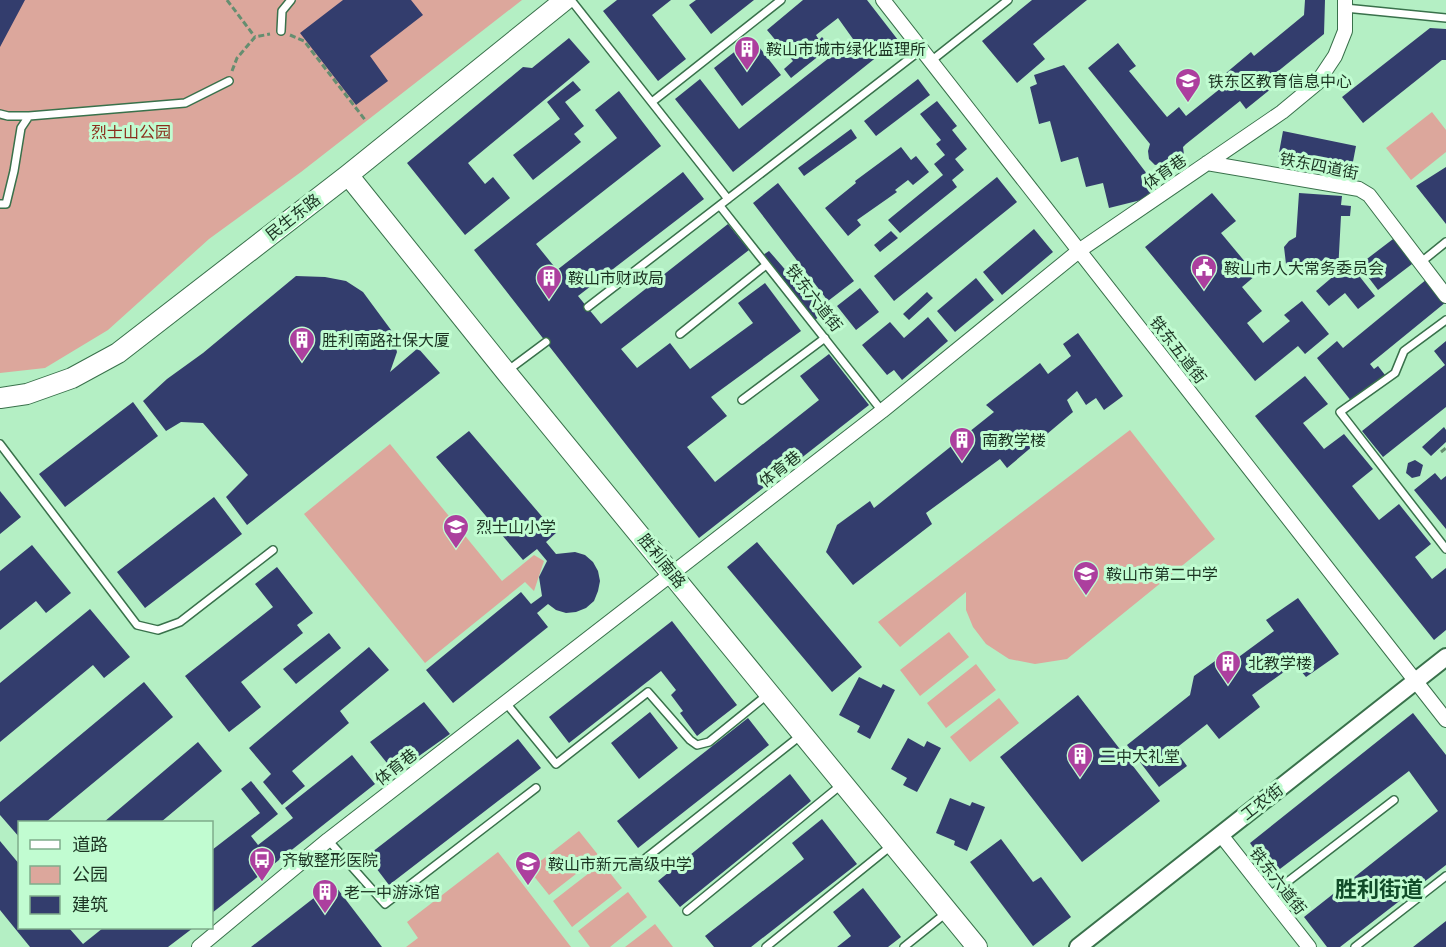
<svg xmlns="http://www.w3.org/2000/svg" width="1446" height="947" font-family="'DM Sans','Noto Sans SC',sans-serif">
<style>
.green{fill:#dca79c}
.building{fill:#333d6d}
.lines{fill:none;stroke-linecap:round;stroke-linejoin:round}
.service-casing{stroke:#39714b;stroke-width:10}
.minor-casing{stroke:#39714b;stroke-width:16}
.tertiary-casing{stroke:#39714b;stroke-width:20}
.secondary-casing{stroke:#39714b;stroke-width:22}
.path{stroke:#658e70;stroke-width:3;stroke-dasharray:6 3;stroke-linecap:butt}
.service{stroke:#fff;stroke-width:7}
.minor{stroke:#fff;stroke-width:14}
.tertiary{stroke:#fff;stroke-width:16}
.secondary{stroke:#fff;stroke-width:20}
.labels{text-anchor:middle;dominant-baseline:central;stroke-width:6;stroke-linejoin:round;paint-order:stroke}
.poi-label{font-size:16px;fill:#1c3423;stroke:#c1fcd1;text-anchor:start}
.park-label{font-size:16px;fill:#8b2e1c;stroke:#c1fcd1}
.street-label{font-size:16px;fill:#1c3423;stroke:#c1fcd1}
.district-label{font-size:22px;font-weight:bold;fill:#104b28;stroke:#c1fcd1}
</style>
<rect width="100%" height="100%" fill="#b4efc4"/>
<path class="green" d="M0,0H522L301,172L209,239L108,330L45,368L0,373Z
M1432,112L1446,130V152L1411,180L1386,148Z
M1130,430L1215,539L1067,659L1035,664L1009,659L986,644L973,627L966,610V592L900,647L878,622Z
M390,444L502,581L534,555L544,561L534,591L525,582L425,663L304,514Z
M949,632L969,657L920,696L900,670Z
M976,664L996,690L946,728L927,703Z
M999,698L1019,723L970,762L950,737Z
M579,831L599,856L549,895L529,870Z
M498,852L571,947H406L418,938L407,922Z
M602,863L622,888L572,927L553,901Z
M628,892L647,917L610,947H590L578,931Z
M655,924L673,947H625Z"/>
<path class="building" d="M0,0H25L0,47Z
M343,0H411L423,15L370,56L388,81L356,105L300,33Z
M617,0H671L652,15L686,59L658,81L603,11Z
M696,0H754L711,34L689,5Z
M803,0H867L898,40L733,172L675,99L700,79L739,129L853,39L838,18L816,35L819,40L822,37L830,47L791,78L784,69L793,61L767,30Z
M1032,0H1087L1033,44L1045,59L1017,83L982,41Z
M1305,0H1325L1324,34L1266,81L1272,88L1246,109L1240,101L1186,144L1183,147L1184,155L1182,159L1178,165L1172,167H1165L1160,164L1155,165L1149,159L1148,151L1150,144L1088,68L1118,43L1136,66L1129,71L1167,117L1179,107L1186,116L1231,80L1226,73L1251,52L1254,56L1304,15Z
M1430,28L1446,29V60H1442L1363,123L1342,97Z
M569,38L590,62L468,163L485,184L493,177L510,198L465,235L407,163L523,67L532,68Z
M752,38L781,75L742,106L714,68Z
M1064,65L1157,187L1141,200L1109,208L1103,183L1086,187L1078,157L1061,162L1050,121L1039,124L1030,87L1037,84L1034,75Z
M918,79L930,95L876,136L864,121Z
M573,81L581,90L565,102L584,126L574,134L581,142L533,180L513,155L560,119L547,102Z
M619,91L661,146L536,244L557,270L683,172L704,199L578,296L601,324L728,224L749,250L621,349L637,368L670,343L690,369L753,323L738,303L765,283L801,331L711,397L727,416L687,447L715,482L819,400L800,376L829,354L869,405L699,538L474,250L617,138L595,110Z
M937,101L957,126L952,130L967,149L955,159L964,170L952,180L957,187L900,233L888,220L943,175L934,164L945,155L936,144L941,140L920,114Z
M851,129L857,138L804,176L798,168Z
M1283,131L1356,146L1351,172L1278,158Z
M901,147L911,160L916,156L929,172L913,185L908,180L895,190L897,192L857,220L861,225L848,236L825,208L856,183L855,181Z
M1446,167V224L1416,186Z
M997,177L1017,202L894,301L874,276Z
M778,183L854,281L828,301L753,203Z
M1212,193L1236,221L1221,233L1256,275L1242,287L1262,311L1247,323L1263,343L1290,321L1284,315L1302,301L1329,334L1305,354L1298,346L1255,381L1145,247Z
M1299,193L1342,196L1341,205L1351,206L1350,216H1341L1338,272L1294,269L1286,264L1284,247L1289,241L1296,237Z
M1034,229L1053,252L1002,295L983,272Z
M891,231L898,238L880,252L874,245Z
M1397,236L1416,261L1378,290L1359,265Z
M769,251L823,313L815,320L763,255Z
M1349,263L1375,296L1358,309L1345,293L1329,306L1316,291Z
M296,276L325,277L346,281L363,292L391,330L397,352L390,372L418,348L440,373L247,525L226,497L248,475L203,423L181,422L166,431L143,401L167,379L203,353Z
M976,278L994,300L955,332L937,311Z
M1427,279L1446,302L1370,364L1374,369L1378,366L1385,375L1352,402L1317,358L1337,341L1343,348Z
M860,288L879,312L856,330L837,306Z
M927,292L933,298L909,320L903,314Z
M928,317L948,341L902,380L894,370L887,375L862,345L890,322L904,338Z
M1078,333L1123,396L1104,410L1096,398L1086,405L1077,391L1067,400L1073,412L1007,468L1000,459L926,513L932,524L853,585L826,552L837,525L870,501L874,508L994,412L986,405L1040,363L1048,374L1071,356L1063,344Z
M1446,341V407L1383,457L1362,431L1445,365L1434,351Z
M1305,376L1328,404L1303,423L1324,449L1344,434L1373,469L1352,486L1379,520L1399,504L1431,544L1415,557L1432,579L1446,568V630L1434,640L1255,416Z
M133,402L158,436L65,507L39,474Z
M1444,427L1446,430V442L1431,456L1422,447Z
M469,431L556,533L546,542L556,554L575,552L585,555L593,562L598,571L600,581L598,591L594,601L586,608L576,612L566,613L556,610L548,604L537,613L548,627L453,703L426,670L521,592L531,604L542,596L539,577L547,561L537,549L523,560L436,457Z
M1415,460L1423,465L1420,476L1412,478L1406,473L1408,463Z
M1435,473L1441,480L1446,476V529L1414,490Z
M0,491L21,517L0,534Z
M214,497L242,534L145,608L117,572Z
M757,542L862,667L832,692L727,567Z
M32,545L71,593L46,613L36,601L0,630V571Z
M277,567L313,613L297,625L303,633L241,682L261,707L229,732L185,676L273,607L255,584Z
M1298,598L1339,654L1306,677L1295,664L1252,695L1260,707L1219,739L1207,724L1175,749L1187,766L1159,787L1127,745L1190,695L1194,676L1215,661L1236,659L1274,631L1266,620Z
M90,609L130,657L104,678L93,665L0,742V683Z
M672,621L737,705L697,736L680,713L683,711L671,695L676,690L661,671L569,743L549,717Z
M329,633L341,648L296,684L283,669Z
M369,647L389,670L340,711L349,723L292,771L305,786L282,805L263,782L271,774L249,748Z
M859,677L881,688L883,684L895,690L870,739L857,732L860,726L839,715Z
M144,682L173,717L46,822H20V838L0,815V802Z
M1078,695L1160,801L1082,862L1000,757Z
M424,702L450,734L395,773L370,742Z
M650,712L678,748L639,779L611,743Z
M1413,713L1446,755V865L1340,947H1327L1304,917L1438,811L1409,771L1272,875L1250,843Z
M748,718L769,745L638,848L617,821Z
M908,738L924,747L927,741L941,748L917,792L903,785L907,778L891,769Z
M518,739L541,768L389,885L367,856Z
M198,742L222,771L161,822H104Z
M352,755L375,784L212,913V850L260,813L241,789L251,781L278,814L251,836L258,845L293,818L285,808Z
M790,774L811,801L680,907L658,881Z
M950,798L970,806L972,802L985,807L967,851L954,845L955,841L936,833Z
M822,819L857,864L751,947H714L705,936L804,859L792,843Z
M1001,839L1033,882L1041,877L1071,917L1033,946L970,862Z
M0,841L20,865V928H69L83,944L103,928H193L168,947H30L0,910Z
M333,883L382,947H251Z
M863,888L901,937L888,947H837L851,936L833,912Z
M1446,921V947H1413Z"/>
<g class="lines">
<defs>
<path id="service" d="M571,0L728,199
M1345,8L1446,18
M281,31L282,11L291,0
M931,61L1008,0
M652,102L781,0
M0,114L8,116H29
M0,204H6L14,171L21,128L29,116L185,103L229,81
M720,206L882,411
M1420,263L1446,242
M588,307L922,49
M1446,320L1404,351L1395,373L1340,412L1446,549
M680,334L766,265
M507,371L546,342
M742,400L825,338
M0,444L137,625L158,630L180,622L273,550
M506,703L556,764L648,692L690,740L697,745L709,742L767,695
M328,840L385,904L536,788
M646,858L800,736
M1269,896L1394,800
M687,911L841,785
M766,947L892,845
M904,947L946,913
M1355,947L1446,876"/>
<path id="minor" d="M883,0L1446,720
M1207,163L1359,189L1369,195L1446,296
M1221,835L1309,947
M199,947L328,840L882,411L1080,250L1282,112L1317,83L1335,56L1345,31V0"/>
<path id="tertiary" d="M1078,947L1446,657"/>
<path id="secondary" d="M348,175L506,372L977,947
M0,398L27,394L72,378L118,353L348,175L565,0"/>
</defs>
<use href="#service" class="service-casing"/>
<use href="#minor" class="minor-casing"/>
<use href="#tertiary" class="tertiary-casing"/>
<use href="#secondary" class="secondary-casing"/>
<path class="path" d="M227,0L255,37
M290,35L304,41L366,121
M232,71L237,58L255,37L270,34
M1441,452L1446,448"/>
<use href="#service" class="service"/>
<use href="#minor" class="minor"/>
<use href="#tertiary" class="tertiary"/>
<use href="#secondary" class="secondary"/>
</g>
<defs>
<symbol id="building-pin" viewBox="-11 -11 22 30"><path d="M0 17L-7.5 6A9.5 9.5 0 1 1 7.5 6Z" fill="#ac3f9e" stroke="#c1fcd1"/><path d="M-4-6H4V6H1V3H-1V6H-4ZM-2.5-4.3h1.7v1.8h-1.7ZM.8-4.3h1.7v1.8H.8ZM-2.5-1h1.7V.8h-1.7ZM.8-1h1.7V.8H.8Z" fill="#fff"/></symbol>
<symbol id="school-pin" viewBox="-11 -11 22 30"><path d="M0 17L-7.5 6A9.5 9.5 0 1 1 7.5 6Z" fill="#ac3f9e" stroke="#c1fcd1"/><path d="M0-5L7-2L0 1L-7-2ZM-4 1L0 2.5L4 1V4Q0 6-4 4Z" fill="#fff"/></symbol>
<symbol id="civic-pin" viewBox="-11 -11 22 30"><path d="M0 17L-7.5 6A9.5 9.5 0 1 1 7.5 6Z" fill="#ac3f9e" stroke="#c1fcd1"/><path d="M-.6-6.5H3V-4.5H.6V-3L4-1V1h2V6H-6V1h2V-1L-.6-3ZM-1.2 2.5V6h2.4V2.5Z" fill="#fff"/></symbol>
<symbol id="bus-pin" viewBox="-11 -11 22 30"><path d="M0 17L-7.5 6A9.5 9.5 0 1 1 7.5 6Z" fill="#ac3f9e" stroke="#c1fcd1"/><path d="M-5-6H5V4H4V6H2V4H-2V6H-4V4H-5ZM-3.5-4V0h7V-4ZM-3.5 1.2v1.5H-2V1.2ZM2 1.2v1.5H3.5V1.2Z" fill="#fff"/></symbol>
</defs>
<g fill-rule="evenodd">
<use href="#building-pin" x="732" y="34" width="30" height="40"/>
<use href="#school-pin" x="1173" y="66" width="30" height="40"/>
<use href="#civic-pin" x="1189" y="253" width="30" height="40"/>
<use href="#building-pin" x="534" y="263" width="30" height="40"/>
<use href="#building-pin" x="287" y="325" width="30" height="40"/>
<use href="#building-pin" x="947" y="425" width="30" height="40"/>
<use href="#school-pin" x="441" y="512" width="30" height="40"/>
<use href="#school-pin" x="1071" y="559" width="30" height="40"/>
<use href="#building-pin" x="1213" y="648" width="30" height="40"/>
<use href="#building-pin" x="1065" y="741" width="30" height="40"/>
<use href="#bus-pin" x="247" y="845" width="30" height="40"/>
<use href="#school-pin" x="513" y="849" width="30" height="40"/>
<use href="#building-pin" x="310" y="877" width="30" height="40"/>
</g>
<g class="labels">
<g class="poi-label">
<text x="766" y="49">鞍山市城市绿化监理所</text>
<text x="1208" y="81">铁东区教育信息中心</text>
<text x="1224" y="268">鞍山市人大常务委员会</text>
<text x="568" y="278">鞍山市财政局</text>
<text x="322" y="340">胜利南路社保大厦</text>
<text x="982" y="440">南教学楼</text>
<text x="476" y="527">烈士山小学</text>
<text x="1106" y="574">鞍山市第二中学</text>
<text x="1248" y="663">北教学楼</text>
<text x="1100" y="756">二中大礼堂</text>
<text x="282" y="860">齐敏整形医院</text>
<text x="548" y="864">鞍山市新元高级中学</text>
<text x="344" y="892">老一中游泳馆</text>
</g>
<g class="park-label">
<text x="131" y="132">烈士山公园</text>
</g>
<g class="street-label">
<text transform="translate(1319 166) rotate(11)">铁东四道街</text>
<text transform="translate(1165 172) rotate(-35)">体育巷</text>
<text transform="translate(293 217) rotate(-38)">民生东路</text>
<text transform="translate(814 298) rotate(52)">铁东六道街</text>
<text transform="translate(1178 350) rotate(52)">铁东五道街</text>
<text transform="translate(780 469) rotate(-38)">体育巷</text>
<text transform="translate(662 561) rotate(51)">胜利南路</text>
<text transform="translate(396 767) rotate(-38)">体育巷</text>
<text transform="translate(1262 802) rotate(-38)">工农街</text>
<text transform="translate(1278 881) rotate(52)">铁东六道街</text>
</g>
<g class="district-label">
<text x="1379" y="889">胜利街道</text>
</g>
</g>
<rect x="18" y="821" width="195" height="108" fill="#c1fcd1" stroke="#7fac8b" stroke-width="1.5"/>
<rect x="30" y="840" width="30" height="9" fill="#ffffff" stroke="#7fac8b" stroke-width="1.5"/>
<text x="72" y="851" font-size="18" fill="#1c3423">道路</text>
<rect x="30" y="866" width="30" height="18" fill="#dca79c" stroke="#7fac8b" stroke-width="1.5"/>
<text x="72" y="881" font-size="18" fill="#1c3423">公园</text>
<rect x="30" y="896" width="30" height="18" fill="#333d6d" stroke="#7fac8b" stroke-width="1.5"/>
<text x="72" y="911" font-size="18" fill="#1c3423">建筑</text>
</svg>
